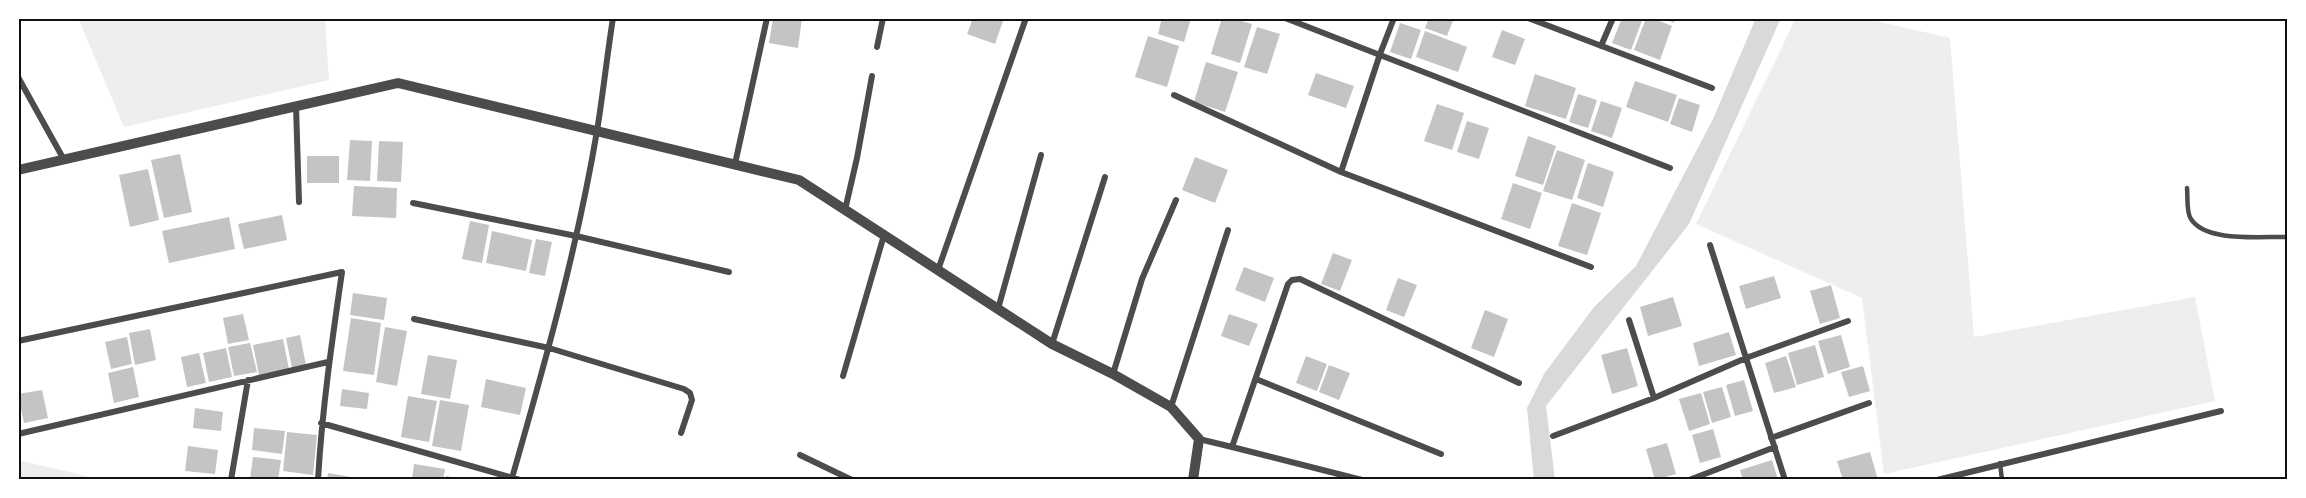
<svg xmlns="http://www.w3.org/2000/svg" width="2306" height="498" font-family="'Fira Sans',sans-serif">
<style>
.green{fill:#eee}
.water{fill:#d9d9d9}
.building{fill:#c4c4c4}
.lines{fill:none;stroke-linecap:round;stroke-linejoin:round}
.service{stroke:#4c4c4c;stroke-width:4.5}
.minor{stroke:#4c4c4c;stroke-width:6}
.tertiary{stroke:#4c4c4c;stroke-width:10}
.neatline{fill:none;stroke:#111;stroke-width:2}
</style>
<rect width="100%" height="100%" fill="#fff"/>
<path class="green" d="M78,18H325L329,80L124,127Z
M1796,18H1863L1950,38L1974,337L2195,297L2215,401L1884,474L1862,298L1696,224Z
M18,460L103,480H18Z"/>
<path class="water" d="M1756,18H1781L1689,224L1546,406L1555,480H1534L1527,408L1544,374L1594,307L1636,266L1713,119Z"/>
<path class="building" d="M773,18H802L798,48L769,43Z
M973,18H995L1003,21L995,44L967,34Z
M1162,18H1191L1184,42L1158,34Z
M1222,18H1231L1252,24L1240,63L1211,54Z
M1429,18H1454L1447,36L1425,28Z
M1622,18H1643L1631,50L1612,43Z
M1646,18H1652L1672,26L1660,60L1634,50Z
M1662,18H1675L1674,23Z
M1400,23L1421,30L1411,59L1390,52Z
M1257,27L1280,34L1267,74L1244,67Z
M1502,30L1525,39L1515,65L1492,57Z
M1425,31L1467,47L1458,72L1416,57Z
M1148,36L1179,46L1167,87L1135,77Z
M1206,62L1238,72L1225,112L1194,102Z
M1316,73L1354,86L1346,108L1308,95Z
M1535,74L1576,88L1566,119L1525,106Z
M1635,81L1677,95L1668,122L1626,107Z
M1578,94L1597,100L1588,128L1569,122Z
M1679,98L1700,105L1692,132L1670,124Z
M1601,101L1622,108L1612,138L1591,131Z
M1437,104L1464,113L1452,150L1424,141Z
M1467,121L1489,128L1479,159L1457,152Z
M1528,136L1556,146L1543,185L1515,176Z
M350,140L372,141L370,181L347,180Z
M379,141L403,142L401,182L377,181Z
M1557,150L1585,160L1572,200L1543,191Z
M180,154L192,212L164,218L151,160Z
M307,156H339V183H307Z
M1195,157L1228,170L1215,203L1182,190Z
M1588,163L1614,172L1603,207L1577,198Z
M148,169L159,220L130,227L119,175Z
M1513,183L1542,193L1530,229L1501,219Z
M354,186L397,188L396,218L352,216Z
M1572,203L1601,213L1587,255L1558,246Z
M282,215L287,240L244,249L238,224Z
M229,217L235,249L169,263L162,231Z
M470,221L489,225L482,263L462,259Z
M492,231L532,240L526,271L486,263Z
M536,239L552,242L545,276L529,273Z
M1333,253L1352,260L1340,291L1321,284Z
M1244,267L1274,278L1265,302L1235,290Z
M1774,276L1781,298L1746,309L1739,286Z
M1398,278L1417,285L1404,317L1386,310Z
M1831,285L1840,318L1820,324L1810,291Z
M353,293L387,298L384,320L350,315Z
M1673,297L1682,326L1648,336L1640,307Z
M1485,310L1508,319L1494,357L1471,348Z
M243,314L249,340L228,344L223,318Z
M1229,314L1258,324L1249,346L1221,336Z
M351,318L381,323L374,375L343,371Z
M385,327L407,331L397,386L376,382Z
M150,329L156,360L135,365L129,333Z
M1729,332L1736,355L1699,366L1693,343Z
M300,335L306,365L292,368L286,338Z
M1841,335L1850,367L1828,374L1818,341Z
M127,337L132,364L111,369L105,342Z
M283,339L289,369L259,375L253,345Z
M250,343L257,372L234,376L228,347Z
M1815,345L1824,377L1797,385L1788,353Z
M226,348L232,377L209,382L203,353Z
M1627,348L1638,386L1612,394L1601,355Z
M199,353L206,383L187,387L181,357Z
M428,355L457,360L450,399L421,394Z
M1306,356L1327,364L1317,391L1296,383Z
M1786,356L1796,387L1774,393L1765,363Z
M1329,365L1350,373L1339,400L1319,392Z
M1863,366L1870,391L1849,397L1841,372Z
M133,367L139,397L114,403L108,373Z
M486,379L526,388L520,415L481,407Z
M1744,380L1753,411L1735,416L1726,385Z
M1722,387L1731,417L1712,423L1703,392Z
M342,389L369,393L367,409L340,406Z
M42,390L48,418L24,423L18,394Z
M1701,393L1710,424L1689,431L1679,399Z
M408,396L437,401L429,442L401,437Z
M440,400L469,405L461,451L432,446Z
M195,408L223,412L221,431L193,428Z
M254,428L285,431L282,454L252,450Z
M1713,429L1721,457L1700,463L1692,435Z
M287,432L317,435L313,475L283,471Z
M1667,443L1676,474L1655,480L1646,449Z
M188,446L218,450L215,474L185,471Z
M1870,452L1878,480H1843L1837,461Z
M253,457L281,460L278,480L250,479Z
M1772,460L1778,480H1743L1740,470Z
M414,464L445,469L443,480H412Z
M328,473L357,478V480H327Z
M446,476L462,479L461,480H445Z"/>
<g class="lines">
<path class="service" d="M2187,188C2188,197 2186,212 2191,219C2206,243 2262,236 2288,237
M2000,463L2002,480"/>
<path class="minor" d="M1285,18L1670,168
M1528,18L1712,88
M1601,46L1613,18
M877,47L883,18
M18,77L63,158
M1174,95L1341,172L1591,267
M296,106L299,202
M735,164L767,18
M1341,172L1380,54L1394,18
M413,203L576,236L729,272
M845,210L857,158L872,76
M1710,245L1785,480
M938,270L1026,18
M998,309L1041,155
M414,319L549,348L684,389L690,393L692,400L681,433
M1629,320L1654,398
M18,341L342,272C332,341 322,410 318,480
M1052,344L1105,177
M1113,374L1142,279L1176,200
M843,376L884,235
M1256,379L1441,454
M1171,407L1228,230
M321,423L520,480
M18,434L328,362
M1553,436L1654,398L1746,358L1848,321
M1771,438L1869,403
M1199,439L1232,447L1288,284L1292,280L1300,279L1519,383
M1232,447L1362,480
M800,455L852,480
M512,478C545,363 577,249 597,131C603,94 607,56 613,18
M231,480L248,380
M1689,480L1775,447
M1937,480L2221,411"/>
<path class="tertiary" d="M18,170L398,83L799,180L1052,344L1113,374L1171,407L1199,439L1193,480"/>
</g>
<rect width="2306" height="498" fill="none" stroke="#ffffff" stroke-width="39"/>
<rect x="20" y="20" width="2266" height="458" class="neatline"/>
</svg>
